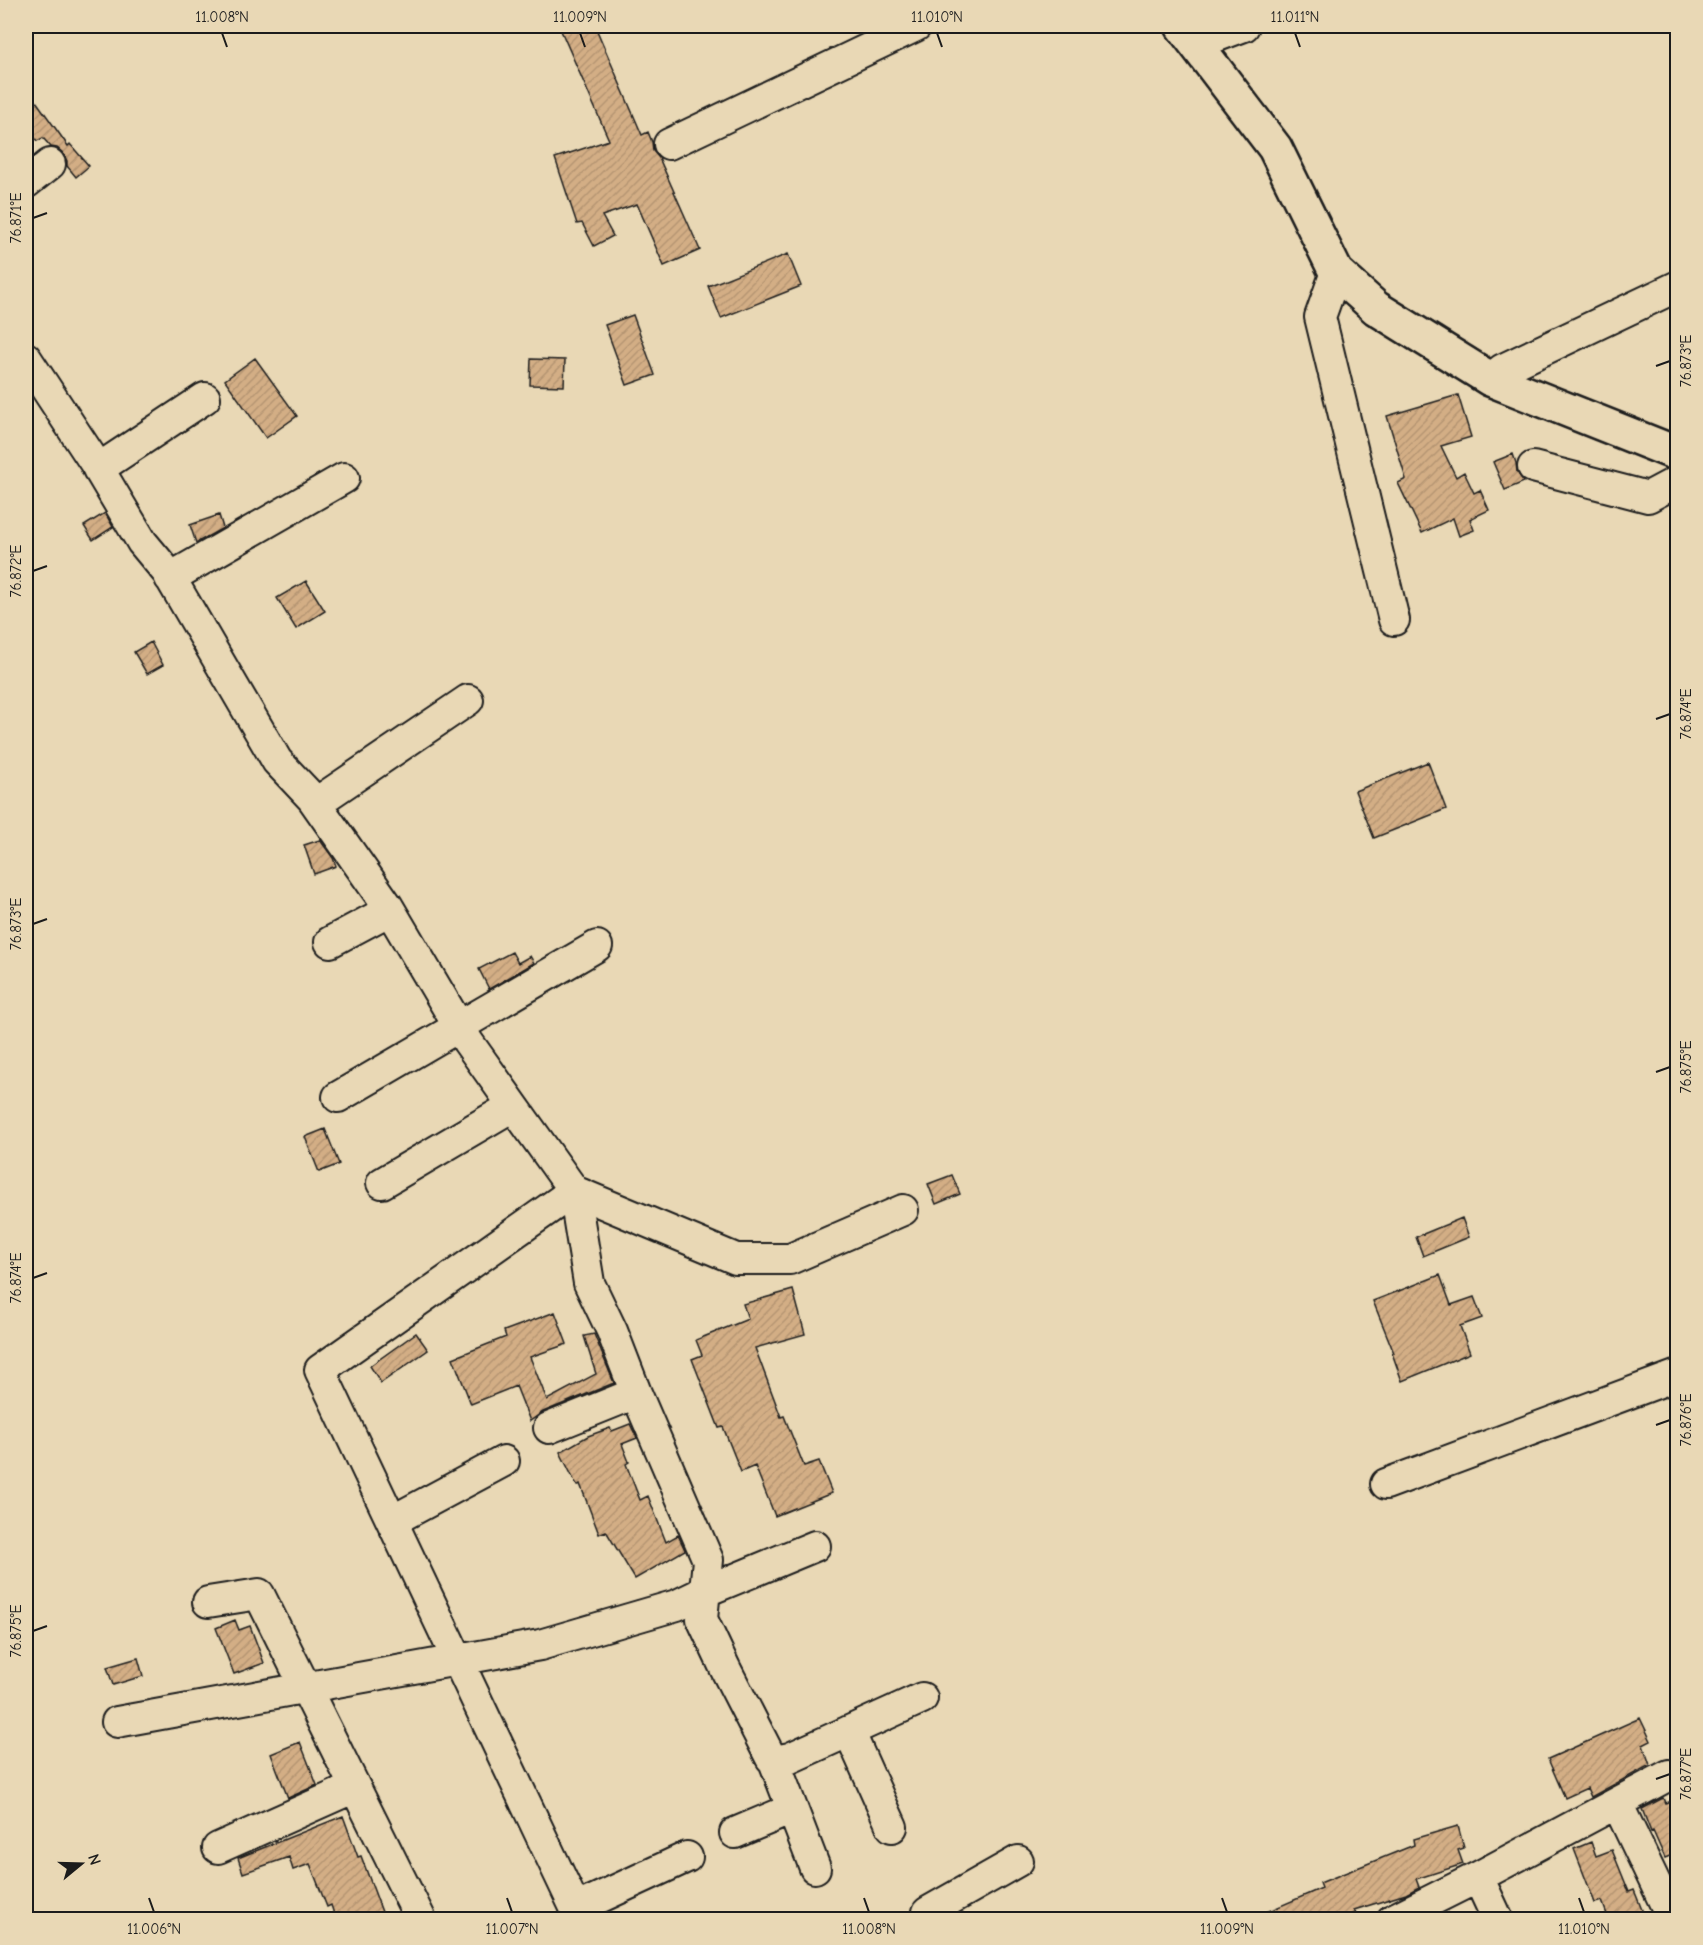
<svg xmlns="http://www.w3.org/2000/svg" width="1703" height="1945" font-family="'Comic Neue',sans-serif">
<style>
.building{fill:url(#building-hatch);stroke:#1c1c1c;stroke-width:1.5}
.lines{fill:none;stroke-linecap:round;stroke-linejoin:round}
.minor-casing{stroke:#1c1c1c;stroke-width:34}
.major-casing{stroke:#1c1c1c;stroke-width:38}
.minor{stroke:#e9d8b5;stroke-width:30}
.major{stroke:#e9d8b5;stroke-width:33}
.ticks{fill:none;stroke:#1c1c1c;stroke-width:2}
.neatline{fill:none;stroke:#1c1c1c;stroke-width:2}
.ticks-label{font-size:15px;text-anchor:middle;fill:#1c1c1c}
</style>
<defs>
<pattern id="building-hatch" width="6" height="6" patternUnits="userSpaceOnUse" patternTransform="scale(1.5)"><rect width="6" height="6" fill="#d3ae85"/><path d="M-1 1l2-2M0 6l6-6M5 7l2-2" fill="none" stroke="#b59572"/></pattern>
</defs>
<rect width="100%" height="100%" fill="#e9d8b5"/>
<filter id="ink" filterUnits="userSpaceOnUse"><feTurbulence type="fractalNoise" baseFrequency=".0167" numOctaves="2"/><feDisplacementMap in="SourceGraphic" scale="12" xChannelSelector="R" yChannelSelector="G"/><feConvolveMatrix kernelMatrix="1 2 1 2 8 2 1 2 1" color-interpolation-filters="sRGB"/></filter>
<g filter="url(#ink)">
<path class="building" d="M559,26H595L642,135L648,132L652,142L653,151L659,158L700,250L664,266L637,204L602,216L613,236L594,246L582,223L577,224L555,158L609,140Z
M36,101L68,146L70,144L89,166L76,177L67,166V161L63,153L57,148L51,147L43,138L37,141L26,125V109Z
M788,254L801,286L721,318L708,286Z
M633,315L655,375L627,385L605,325Z
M255,358L297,416L266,438L225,380Z
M531,359L565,360L564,386L530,385Z
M1458,395L1471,437L1441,446L1456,477L1464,472L1474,493L1480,490L1489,510L1470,519L1474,530L1459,536L1453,518L1422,533L1398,483L1406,479L1387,416Z
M1513,454L1516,463L1517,472L1524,482L1505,490L1493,462Z
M105,513L113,527L93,540L84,526Z
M219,515L223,528L196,543L190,525Z
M306,581L325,611L296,629L277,598Z
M151,642L163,665L147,674L134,652Z
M1428,762L1446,809L1374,838L1355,791Z
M320,840L333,858L336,866L314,874L304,845Z
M512,952L518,963L530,956L534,963L489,989L479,969Z
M325,1129L339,1164L319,1172L305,1137Z
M952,1175L960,1194L936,1204L928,1184Z
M1462,1218L1469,1237L1423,1256L1416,1237Z
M1440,1275L1451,1305L1474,1297L1482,1318L1460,1326L1470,1353L1402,1381L1392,1353H1394L1373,1301Z
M793,1290L805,1334L755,1348L781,1417L784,1416L804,1466L819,1461L832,1493L775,1516L755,1466L741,1472L723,1427L719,1428L692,1359L702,1355L696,1340L748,1319L743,1304Z
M555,1312L567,1344L530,1357L547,1400L596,1374L584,1336L594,1334L614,1383L543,1412L530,1421L516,1386L471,1404L453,1358L506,1337L504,1331Z
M416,1333L428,1350L381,1383L370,1366Z
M630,1424L637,1438L622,1444L629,1462L626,1464L640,1500L648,1496L666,1542L678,1535L685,1550L635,1579L606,1531L599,1534L580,1484L577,1486L560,1452L588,1436L610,1428L612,1431Z
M235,1620L239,1630L250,1626L264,1663L234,1674L216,1628Z
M138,1658L143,1676L113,1685L107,1667Z
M1640,1718L1651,1741L1643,1745L1650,1765L1591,1797L1587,1788L1565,1798L1548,1759Z
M300,1742L317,1785L288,1798L271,1754Z
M1663,1798L1665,1803L1677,1799V1853L1665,1858L1653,1831L1651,1832L1642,1809Z
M343,1816L358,1857L361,1856L385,1920H336L331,1905L327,1907L310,1864L293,1870L289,1857L243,1873L238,1858Z
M1458,1826L1464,1848L1458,1850L1463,1864L1416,1879L1419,1887L1406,1894L1354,1910L1356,1913L1337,1920H1248L1322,1888L1320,1883L1414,1845L1413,1839Z
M1591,1842L1596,1856L1612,1850L1629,1892L1634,1890L1646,1920H1609L1602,1901L1595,1903L1574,1849Z"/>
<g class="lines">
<defs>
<path id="minor" d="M1196,44L1244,26
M669,144L916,26
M26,183L50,164
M1336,272L1320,317L1394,620
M26,358L95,463L142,542L167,572L277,761L312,798L387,905L468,1042L574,1191L589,1283L612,1331L636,1393L708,1560L702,1619L725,1668L771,1758L774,1761L790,1758L922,1698
M1490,379L1503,369L1678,286
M1533,467L1648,497L1678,481
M98,469L205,398
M170,578L344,478
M316,803L468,700
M330,942L390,910
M338,1097L597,946
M382,1183L513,1106
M549,1428L636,1393
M1386,1484L1678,1375
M392,1521L504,1461
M208,1602L259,1594L421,1920
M117,1722L540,1645L677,1605L706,1591L815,1546
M849,1731L892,1827
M774,1761L815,1868
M1617,1803L1673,1920
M735,1833L792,1809
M218,1848L355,1787
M1478,1877L1498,1920
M575,1909L687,1857
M928,1912L1018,1861
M581,1920L320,1370L574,1191L736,1259H790L903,1210
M1392,1920L1478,1877L1669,1775"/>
<path id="major" d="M1182,26L1275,148L1336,272L1376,308L1490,379L1678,454"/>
</defs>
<use href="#minor" class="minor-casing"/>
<use href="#major" class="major-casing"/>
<use href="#minor" class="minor"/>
<use href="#major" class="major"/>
</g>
</g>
<path class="ticks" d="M222,33L227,47M580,33L585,47M937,33L942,47M1295,33L1300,47M33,218L47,213M1656,366L1670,361M33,571L47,566M1656,719L1670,714M33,924L47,919M1656,1072L1670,1067M33,1278L47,1273M1656,1425L1670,1420M33,1631L47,1626M1656,1779L1670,1774M149,1898L154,1912M507,1898L512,1912M864,1898L869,1912M1222,1898L1227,1912M1579,1898L1584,1912"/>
<rect width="1703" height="1945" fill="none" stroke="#e9d8b5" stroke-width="66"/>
<g transform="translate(81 1864) rotate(71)" stroke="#e9d8b5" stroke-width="4.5" paint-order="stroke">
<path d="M0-4.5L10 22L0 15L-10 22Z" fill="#1c1c1c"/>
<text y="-9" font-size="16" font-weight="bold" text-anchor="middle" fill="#1c1c1c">N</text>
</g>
<rect x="33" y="33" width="1637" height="1879" class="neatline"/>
<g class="ticks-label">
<text x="222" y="22">11.008°N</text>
<text x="580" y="22">11.009°N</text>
<text x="937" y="22">11.010°N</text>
<text x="1295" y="22">11.011°N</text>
<text transform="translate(16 218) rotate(-90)" y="5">76.871°E</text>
<text transform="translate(1686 361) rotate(-90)" y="5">76.873°E</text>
<text transform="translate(16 571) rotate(-90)" y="5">76.872°E</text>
<text transform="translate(1686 714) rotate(-90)" y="5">76.874°E</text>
<text transform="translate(16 924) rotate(-90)" y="5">76.873°E</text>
<text transform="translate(1686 1067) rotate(-90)" y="5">76.875°E</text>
<text transform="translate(16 1278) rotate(-90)" y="5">76.874°E</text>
<text transform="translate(1686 1420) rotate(-90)" y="5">76.876°E</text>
<text transform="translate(16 1631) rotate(-90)" y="5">76.875°E</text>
<text transform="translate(1686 1774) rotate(-90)" y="5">76.877°E</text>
<text x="154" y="1934">11.006°N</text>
<text x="512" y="1934">11.007°N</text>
<text x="869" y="1934">11.008°N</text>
<text x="1227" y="1934">11.009°N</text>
<text x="1584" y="1934">11.010°N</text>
</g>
</svg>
